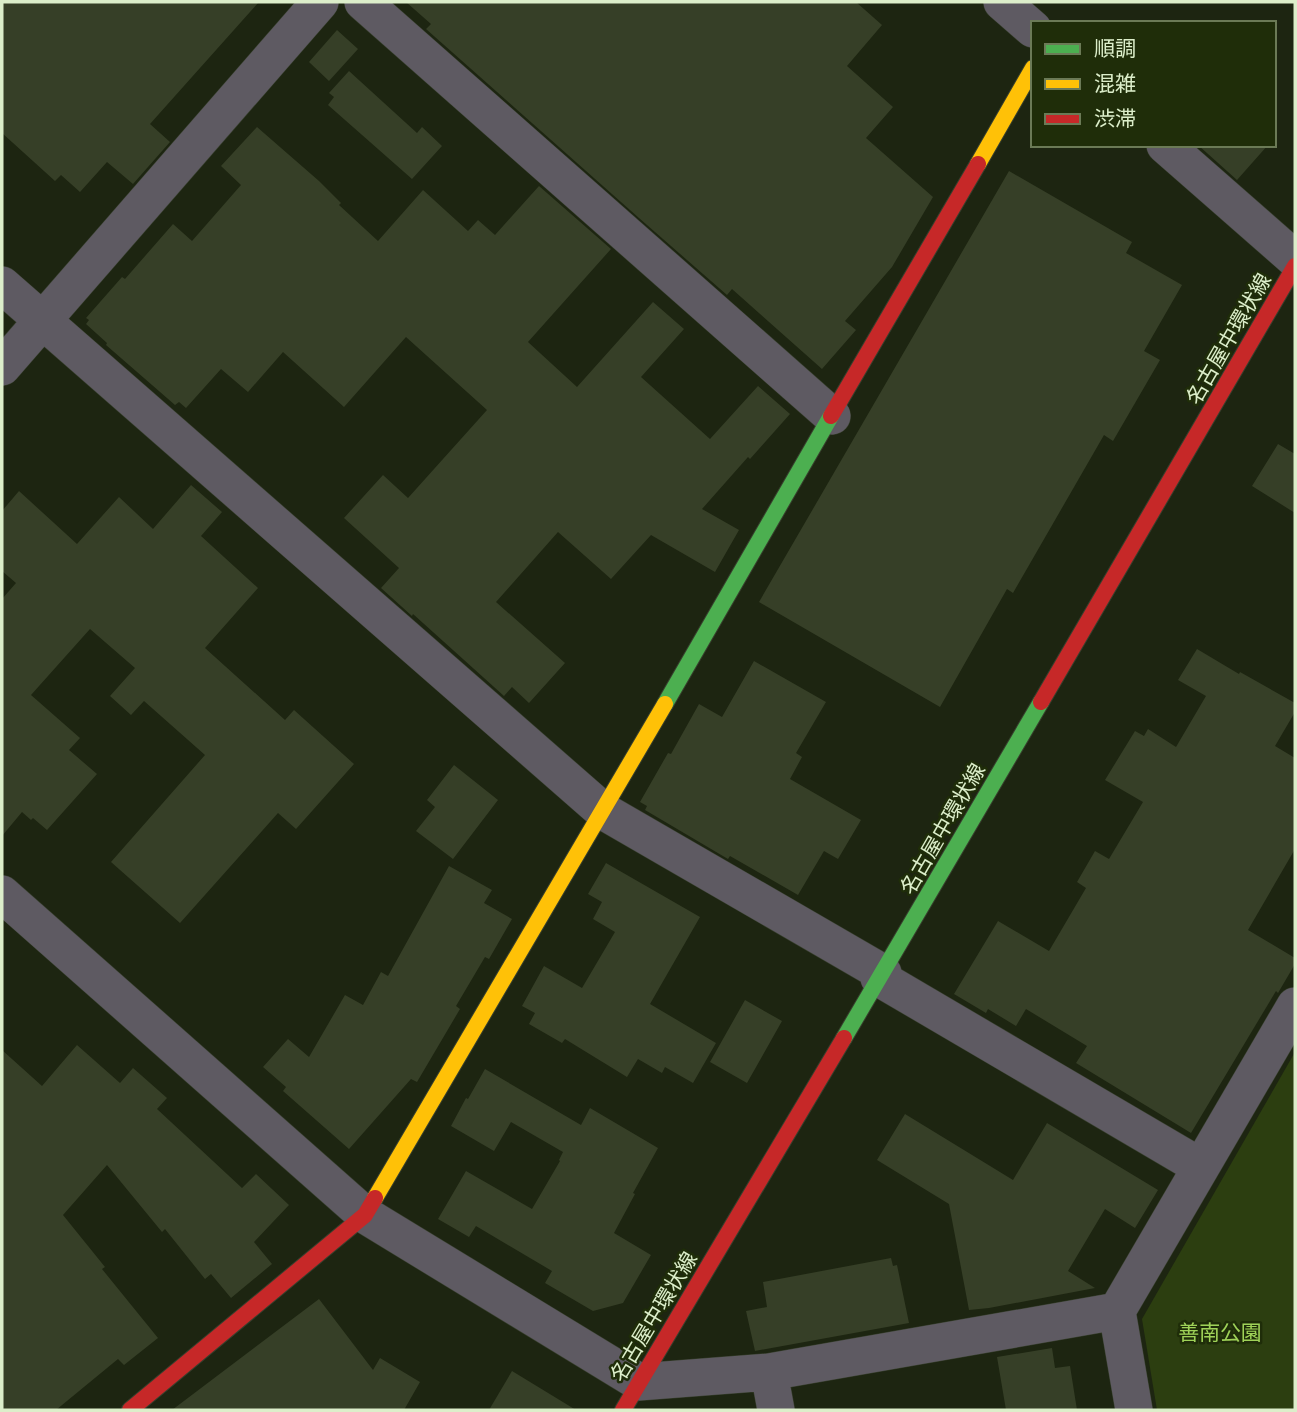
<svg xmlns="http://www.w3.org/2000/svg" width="1297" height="1412" font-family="'PT Sans','Noto Sans JP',sans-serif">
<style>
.green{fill:#2c3e10}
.building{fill:#363f27}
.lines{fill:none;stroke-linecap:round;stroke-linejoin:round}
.street-casing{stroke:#373f2d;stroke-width:38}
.fast-casing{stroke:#373f2d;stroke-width:18}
.slow-casing{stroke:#373f2d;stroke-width:18}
.jam-casing{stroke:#373f2d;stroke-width:18}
.street{stroke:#5e5a62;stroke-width:37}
.fast{stroke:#4caf50;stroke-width:16}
.slow{stroke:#ffc107;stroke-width:16}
.jam{stroke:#c62828;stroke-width:16}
.labels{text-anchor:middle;stroke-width:5;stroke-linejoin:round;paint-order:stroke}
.street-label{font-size:21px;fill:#dceeca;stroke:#1f2d09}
.park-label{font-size:21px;fill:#9fd258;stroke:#1f2d09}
</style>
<rect width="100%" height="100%" fill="#1d2511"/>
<!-- green -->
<path class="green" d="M1295,1052v358h-138l-15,-91z"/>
<!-- building -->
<path class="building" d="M2,2h257l-109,122 20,18 -37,42 -26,-22 -27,30 -19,-17 -6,6 -53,-48z
M406,2h450l26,23 -35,41 46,41 -27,31 67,59 -41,70 -47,54 11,9 -34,39 -90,-80 -5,6 -88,-77 -213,-189 5,-5z
M337,30l21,19 -29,32 -20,-19z
M349,71l68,62 5,-6 20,19 -30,33 -84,-74 6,-8 -5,-4z
M257,127l62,54 22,22 -2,2 39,36 45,-51 45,41 10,-11 17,15 44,-49 72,63 -83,93 49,45 76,-85 31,27 -43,48 69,62 48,-53 32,28 -40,45 -2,-2 -46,52 37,21 -24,42 -64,-37 -40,44 -53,-47 -62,70 69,61 -36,40 -17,-16 -8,9 -91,-82 -1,2 -31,-28 18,-20 -55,-50 39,-43 25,23 79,-88 -81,-73 -62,70 -61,-55 -35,40 -27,-23 -35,39 -7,-6 -4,3 -69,-60 1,-2 -21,-19 3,-4 -3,-2 36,-41 3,2 48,-55 19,17 49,-56 -20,-19z
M1198,145h70l-31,35z
M1009,171l123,71 -6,11 56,32 -38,66 16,9 -47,81 -9,-6 -91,158 -6,-4 -67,118 -181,-105z
M1278,444l17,10v59l-43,-27z
M191,485l31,27 -21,24 57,52 -53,60 80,72 9,-10 60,54 -58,65 -18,-16 -98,110 -69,-61 94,-107 -61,-54 -13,14 -21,-19 25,-28 -45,-39 -59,66 49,43 -11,12 28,24 -50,56 -14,-12 -2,2 -9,-8 -20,24v-237l14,-16 -14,-12v-60l17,-20 58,53 42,-47 34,32z
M1197,649l42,25 1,-2 55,31v9l-20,34 20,12v91l-47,81 47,28v6l-17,29 -2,-2 -85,142 -115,-70 11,-17 -61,-37 -10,17 -28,-17 -2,4 -32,-19 44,-73 51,30 37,-63 -9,-6 18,-31 14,8 34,-57 -38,-22 30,-49 9,5 4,-7 28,18 30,-51 -28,-16z
M754,661l72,41 -30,51 6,4 -12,22 71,41 -23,39 -14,-8 -26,44 -68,-39 -2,3 -83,-49 2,-4 -7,-4 28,-49 3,1 28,-50 23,13z
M454,765l44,35 -45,59 -37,-28 19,-24 -8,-7z
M606,863l94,54 -50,87 66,39 -23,40 -28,-16 -3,6 -24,-14 -11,18 -62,-38 -3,4 -33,-19 6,-11 -13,-7 22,-40 38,22 33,-56 -22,-13 9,-17 -14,-8z
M449,866l43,24 -8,13 28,16 -23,40 -4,-2 -29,49 4,3 -43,73 -6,-3 -62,70 -66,-58 3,-4 -23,-20 25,-28 21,18 36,-62 18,10 18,-33 7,4z
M745,1000l37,21 -35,62 -37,-21z
M77,1045l43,38 13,-15 34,30 -10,11 85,79 14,-14 33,31 -35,37 18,22 -41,34 -20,-24 -6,5 -40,-50 -3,3 -55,-67 -44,50 42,52 -3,2 56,69 -34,27 -6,-6 -62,51h-54v-360l40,36z
M485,1069l96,56 9,-17 68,40 -25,45 2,1 -21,39 37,22 -28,48 -30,8 -48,-28 7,-12 -76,-45 -7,11 -31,-18 28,-48 66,38 28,-48 -1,-1 4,-8 -52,-30 -17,29 -43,-25 15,-28 2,1z
M905,1114l108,66 34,-57 111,67 -23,38 -30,-19 -37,62 27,17 -106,20 -20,2 -20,-106 -72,-44z
M891,1258l2,8 4,-1 12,58 -154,28 -9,-40 21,-4 -4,-25z
M319,1299l54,71 7,-12 40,24 -16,28h-232z
M1052,1348l3,20 15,-2 7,44h-71l-9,-53z
M512,1371l64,39h-87z"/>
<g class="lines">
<!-- street casing -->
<g class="street-casing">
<path id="street" d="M363,2l469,414
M1002,2l31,27
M1165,145l130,114
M2,285l601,526 280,162
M2,367l318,-365
M2,894l363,321 274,167 130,-10 348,-61
M879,978l322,189
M769,1372l7,38
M1134,1410l-17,-99 178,-305"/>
</g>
<!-- fast casing -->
<g class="fast-casing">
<path id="fast" d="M665,704l166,-288
M844,1038l197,-336"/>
</g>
<!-- slow casing -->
<g class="slow-casing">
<path id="slow" d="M978,164l55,-96
M375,1198l290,-494"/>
</g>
<!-- jam casing -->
<g class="jam-casing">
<path id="jam" d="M831,416l147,-252
M1041,702l254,-436
M130,1410l235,-195 10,-17
M623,1410l221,-372"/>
</g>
<!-- street -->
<use href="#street" class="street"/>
<!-- fast -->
<use href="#fast" class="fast"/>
<!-- slow -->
<use href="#slow" class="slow"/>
<!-- jam -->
<use href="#jam" class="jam"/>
</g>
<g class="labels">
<!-- street labels -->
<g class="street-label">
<text transform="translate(1229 339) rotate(-60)" y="7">名古屋中環状線</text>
<text transform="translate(943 829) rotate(-60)" y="7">名古屋中環状線</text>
<text transform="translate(654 1317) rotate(-59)" y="7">名古屋中環状線</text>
</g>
<!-- park labels -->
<g class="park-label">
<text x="1220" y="1340">善南公園</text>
</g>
</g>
<!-- border -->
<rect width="1297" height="1412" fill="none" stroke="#dceeca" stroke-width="7"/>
<!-- legend -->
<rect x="1031" y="21" width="245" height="126" fill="#1f2d09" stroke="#6b7a56" stroke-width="2"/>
<rect x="1045" y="44" width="35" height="10" fill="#4caf50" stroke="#6b7a56" stroke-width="2"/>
<text x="1094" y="56" font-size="21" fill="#dceeca">順調</text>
<rect x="1045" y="79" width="35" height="10" fill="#ffc107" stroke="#6b7a56" stroke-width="2"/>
<text x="1094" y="91" font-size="21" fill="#dceeca">混雑</text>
<rect x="1045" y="114" width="35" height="10" fill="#c62828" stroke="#6b7a56" stroke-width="2"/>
<text x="1094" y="126" font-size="21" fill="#dceeca">渋滞</text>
</svg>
